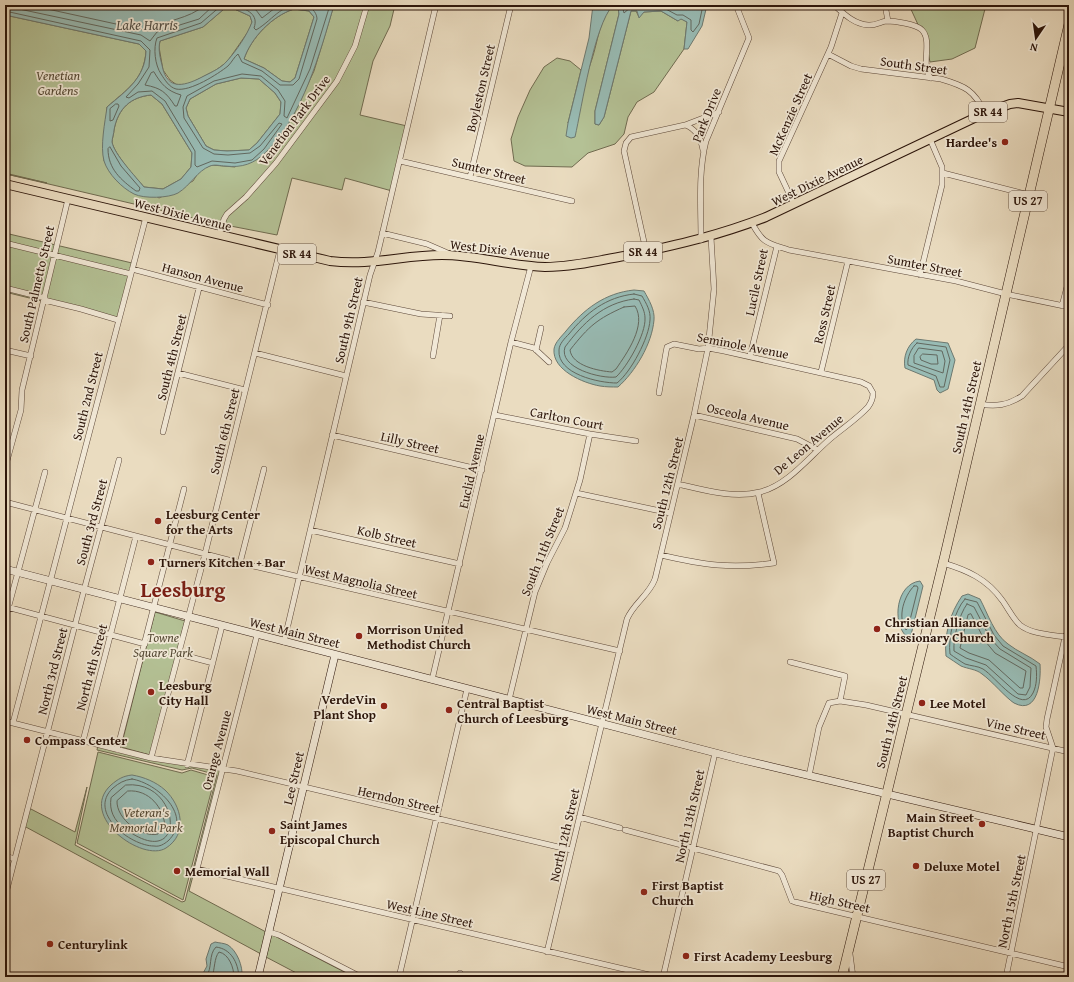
<svg xmlns="http://www.w3.org/2000/svg" width="1074" height="982" font-family="'Gentium Book Plus',serif">
<style>
.green{fill:#b4c195;stroke:#706b50}
.water{fill:#98bbb4;stroke:#6d7970;fill-rule:evenodd}
.lines{fill:none;stroke-linecap:round;stroke-linejoin:round}
.shore{stroke:#62685f;stroke-width:1}
.street-casing{stroke:#5c4738;stroke-width:6}
.secondary-casing{stroke:#2c150a;stroke-width:8}
.primary-casing{stroke:#2c150a;stroke-width:10}
.highway-casing{stroke:#2c150a;stroke-width:10}
.street{stroke:#f1e8d6;stroke-width:5}
.secondary{stroke:#f1e8d6;stroke-width:7}
.primary{stroke:#eadcc0;stroke-width:8}
.highway{stroke:#eadcc0;stroke-width:9}
.poi-dot{fill:#8f2418;stroke:#f1e8d6;stroke-width:1.5}
.labels{text-anchor:middle;stroke-width:3.5;stroke-linejoin:round;paint-order:stroke}
.shield{fill:#f1e8d6;stroke:#675447;stroke-width:1}
.shield-label{font-size:12px;font-weight:bold;fill:#2c150a}
.street-label{font-size:13px;fill:#2c150a;stroke:#f1e8d6}
.park-label{font-size:13px;font-style:italic;fill:#554934;stroke:#f1e8d6}
.poi-label{font-size:13px;font-weight:bold;fill:#2c150a;stroke:#f1e8d6;text-anchor:start}
.water-label{font-size:14px;font-style:italic;fill:#524f46;stroke:#f1e8d6}
.town-label{font-size:21px;font-weight:bold;fill:#7a1f14;stroke:#f1e8d6}
</style>
<rect width="100%" height="100%" fill="#eadcc0"/>
<filter id="stains"><feTurbulence type="fractalNoise" baseFrequency=".005" numOctaves="4"/><feColorMatrix values="0 0 0 0 .2 0 0 0 0 .09 0 0 0 0 .02 0 0 0 .5 -.17"/></filter>
<radialGradient id="worn" r=".72"><stop offset=".6" stop-color="#630" stop-opacity="0"/><stop offset="1" stop-color="#630" stop-opacity=".3"/></radialGradient>
<!-- green -->
<path class="green" d="M334,5h61l-5,21 -17,35 -13,54 47,11 -15,65 -47,-13 -3,12 -50,-12 -15,57 -62,-12 -209,-49 41,9 -42,-10v-158l134,29 7,7c-2,29 -19,38 -39,56l-3,54 55,37 34,-17 7,-11 12,-5 23,2 57,-49 22,-47z
M613,5l5,2 1,7 -24,97v13l4,1 5,-8 27,-106h5l3,6 5,-5 17,-1 17,10 2,-3 7,4 -3,27 -30,43 -17,10 -9,15 -4,17 -9,10 -27,9 -16,14 -47,-1 -11,-5 -3,-22 7,-22 12,-27 14,-23 13,-9 13,3 11,9 -13,53c8,-21 17,-42 24,-64 6,-18 7,-39 21,-54z
M909,5h77l-11,43 -23,11 -22,3 -4,-20z
M230,7l20,9 2,6 -2,7 -23,33 -11,8 -29,15h-10l-7,-5 -7,-10 -4,-23 1,-6 43,-14 21,-18z
M294,9l15,2 5,6 -19,61 -5,4 -8,-1 -18,-13 -20,-9c7,-21 28,-43 50,-50z
M241,78l18,1 16,14 6,9 -1,12 -23,29 -8,7 -22,1 -13,-1 -8,-4 -18,-30 -2,-8 4,-9 26,-15z
M151,95l11,9 30,49 -1,14 -10,12 -18,10 -19,-2c-8,-9 -30,-33 -32,-45 0,-3 2,-9 2,-12 4,-22 17,-33 37,-35z
M5,233l127,30 -13,57 -114,-28z
M155,612l30,9 -35,134 -29,-8z
M98,745l123,24 -32,122 77,41 -5,22 -237,-128 5,-18 46,24 12,-45 -12,58 107,57 3,-1 32,-126 -25,-7 -10,2 -85,-20z
M98,752l84,21 9,-3 24,7 -32,123 -106,-57z
M271,934l83,43h-50l-38,-20z"/>
<!-- water -->
<path class="water" d="M5,5h329c-14,48 -31,111 -68,147 -12,12 -24,16 -41,14 -4,0 -10,-2 -15,0 -13,5 -19,19 -32,27 -9,5 -34,6 -44,1 -12,-6 -26,-20 -30,-33 -4,-15 1,-39 3,-54 20,-17 38,-29 39,-56l-7,-7 -134,-29zM230,7l20,9 2,6c-5,13 -15,28 -25,39 -6,7 -15,11 -23,15 -17,9 -37,17 -42,-11 -2,-8 -4,-16 -2,-24l43,-14 21,-18zM294,9l15,2 5,6 -19,61 -5,4 -8,-1 -18,-13 -20,-9c7,-21 28,-43 50,-50zM241,78l18,1 16,14 6,9 -1,12 -23,29 -8,7 -22,1 -13,-1 -8,-4 -18,-30 -2,-8 4,-9 26,-15zM151,95l11,9 30,49 -1,14 -10,12 -18,10 -19,-2c-8,-10 -30,-33 -32,-45 0,-3 2,-9 2,-12 4,-22 17,-33 37,-35z
M593,5h20c-19,21 -31,101 -38,132l-4,1 -5,-2 2,-13 21,-85z
M614,5h93l-5,21 -14,23h-4l3,-27 -6,-3 -3,2 -17,-10 -17,1 -5,6 -2,-7h-6l-27,106 -5,8 -4,-1v-13l24,-97 -1,-7z
M634,290l10,1c5,9 11,19 10,29 -2,24 -19,52 -36,67 -6,0 -12,0 -18,-1 -17,-3 -48,-16 -46,-37 1,-7 8,-13 12,-18 18,-22 39,-38 68,-41z
M916,339l32,4 7,17 -7,29 -8,4 -3,-3 -3,-10 -29,-12c-2,-11 2,-22 11,-29z
M920,581l3,5 -12,49 -5,1c-14,-14 -10,-52 14,-55z
M968,594l12,5c8,15 14,35 28,45 10,8 22,12 32,20 1,14 -1,52 -26,39 -8,-5 -22,-22 -32,-29 -6,-5 -14,-5 -21,-8 -5,-3 -10,-7 -15,-10 -2,-21 4,-43 16,-60z
M132,775c12,2 24,7 33,15 17,16 23,44 1,58 -23,15 -89,-32 -55,-63 7,-6 12,-9 21,-10z
M215,942c4,1 9,1 13,3 9,6 15,21 14,32h-41l6,-11 -1,-7 5,-15z"/>
<g class="lines">
<!-- shore -->
<path class="shore" d="M29,5l119,26c18,-12 40,-11 57,-26
M222,5l-21,18 -44,15c-4,10 -2,27 4,36 4,6 8,13 15,15 14,3 42,-15 52,-23 4,-4 6,-9 10,-12l4,8 20,9 18,14h13l6,-6 18,-60c0,-5 -4,-11 -9,-12 -27,-6 -32,11 -52,23l-2,-2c5,-14 -7,-18 -18,-23
M248,5l8,5 6,8 17,-13
M622,5l2,8 7,-6 10,2 21,-2 15,8h6l8,5v10l2,2 6,-8 4,-19
M5,6l136,29 9,6 7,-9 42,-13 15,-14
M5,11l136,30 9,9 -1,17 -11,17 -12,13 3,1 9,-6 14,-1 13,10 30,50v14l2,2 15,-6 23,2 17,-3 12,-11 18,-25 -3,-1 -19,23 -10,7 -22,2 -14,-1 -11,-6 -19,-30 -1,-11 4,-11 27,-15 28,-7 19,2 17,14 7,11 -1,15 3,2 23,-49 20,-64
M154,72c7,12 13,19 27,23l-4,11h-2c-9,-14 -14,-18 -30,-21l6,-12z
M116,104h2l1,2 -6,14 -3,1v-12z
M110,147l11,19 19,22 -1,3h-3c-15,-11 -28,-22 -28,-42z
M634,294l8,2c4,7 9,15 8,24 -1,18 -19,52 -33,63 -18,0 -60,-9 -58,-33 0,-6 6,-12 10,-16 17,-21 37,-37 65,-40z
M634,299l5,1c3,6 6,12 6,18 1,16 -18,49 -29,59 -15,2 -58,-9 -51,-30 18,-24 38,-44 69,-48z
M624,307l11,-1c12,19 -8,47 -19,63l-4,3c-13,-1 -40,-6 -42,-22 19,-24 27,-31 54,-43z
M917,343l29,4 4,13 -6,27h-4l-4,-11 -28,-11c-1,-7 3,-17 9,-22z
M919,348l23,3 3,10 -2,12 -29,-10v-7z
M923,354l14,1 1,9h-7l-10,-4 -1,-3z
M914,586h3l1,2 -10,40 -2,2c-9,-13 -2,-34 8,-44z
M965,599l12,3 17,33 9,11 33,20c1,9 1,19 -3,27 -11,22 -37,-16 -50,-24 -5,-3 -12,-3 -18,-5 -5,-3 -11,-7 -15,-10 -2,-16 4,-43 15,-55z
M967,604l7,3 16,31 10,11 31,19 -1,19 -4,8 -8,-1 -32,-29 -20,-7 -12,-7c-1,-13 5,-36 13,-47z
M971,614l14,27 10,12 31,18 -3,17h-3l-31,-28 -20,-7 -9,-5 8,-33z
M132,779c25,4 62,37 36,62 -4,3 -8,6 -14,5 -24,0 -67,-34 -41,-58 6,-5 11,-8 19,-9z
M126,785c57,-6 62,91 -2,43 -10,-8 -15,-17 -13,-30z
M128,791c21,-2 36,17 37,36l-7,7c-16,4 -42,-15 -41,-33z
M206,977c7,-9 2,-22 10,-30 15,2 22,15 23,30
M212,977c3,-8 2,-19 7,-25 10,2 15,16 15,25"/>
<!-- street casing -->
<g class="street-casing">
<path id="street" d="M834,5c10,9 20,19 34,20 7,1 12,-3 18,-4 9,0 30,3 36,9 11,11 -2,36 9,48
M885,5l3,16
M828,54l23,12 10,3 80,10c24,7 33,11 44,34
M685,125l34,-13
M400,161l172,40
M943,173l86,22
M470,177l41,-172
M794,204l-15,-32v-11l52,-114 11,-34
M752,223c11,21 16,20 37,27l167,31 50,13 63,13
M382,233l45,11 23,10
M219,235l5,-16 3,-5 19,-17 30,-34 61,-82 18,-35 12,-41
M701,240c0,-33 -3,-67 5,-99l43,-103 -13,-33
M5,243l126,31
M646,251l-22,-100 2,-8 5,-6 54,-12c12,4 16,14 18,25
M132,269l136,36
M920,275l22,-90v-18l-12,-28
M5,288l40,10
M44,300l37,9 37,11
M363,302l58,12 29,2
M1062,306l7,-27
M511,342l23,6 15,14
M5,350l26,6
M536,350l5,-22
M255,353l91,23
M433,356l7,-41
M750,356l27,-110
M821,372l27,-111
M178,373l67,17
M659,393l7,-41 1,-5 7,-3 25,5 9,-1 16,3 137,31 8,4 4,7c0,6 -2,10 -5,14 -11,12 -25,21 -38,32 -21,18 -42,46 -70,53 -26,7 -56,-2 -82,-8
M980,404c16,3 28,1 42,-8l47,-51
M495,415l95,19 46,7
M694,415l103,24 21,11
M163,432l36,-144
M332,435l150,35
M5,468l16,-58 1,-20 46,-191
M576,493l94,20
M5,502l235,61 380,88
M310,530l150,34
M661,555c43,10 69,14 113,8l-16,-70
M240,563l24,-94
M943,563c24,7 44,16 59,37 6,8 11,19 18,25 11,9 32,10 45,12
M7,607l138,37
M5,620l40,-148
M257,635l-60,234 461,108
M284,642l86,-367 8,-23 58,-247
M179,654l34,9
M790,662l55,14 -5,25
M432,680l79,-338 20,-76
M509,700l26,-108 12,-29 18,-35 15,-48 10,-46
M5,721l146,37 86,13 334,79
M13,723l133,-506
M83,741l53,-205
M117,750l67,-261
M151,758l54,-204 75,-304
M187,765l35,-139
M809,776l10,-49 10,-24 11,-2 26,4 203,47
M579,817l41,11
M625,830l154,41 3,4 10,26 3,1 274,65
M5,856l10,3
M5,897l79,-307 35,-130
M269,932l10,3 82,42
M547,952l80,-333c7,-16 22,-24 28,-40l39,-164 14,-67 6,-59 -3,-52
M850,954l3,23
M399,977l68,-288
M459,977l1,-4
M663,977l52,-224
M1006,977l47,-229 -7,-21 1,-8 18,-82 4,-7"/>
</g>
<!-- secondary casing -->
<g class="secondary-casing">
<path id="secondary" d="M5,569l734,190 330,78
M258,977l77,-322"/>
</g>
<!-- primary casing -->
<g class="primary-casing">
<path id="primary" d="M5,184l325,77c41,5 73,-6 112,-6 35,0 68,11 103,12 28,0 56,-7 84,-12 48,-10 91,-20 137,-38l219,-104 25,-9 8,-1 51,9"/>
</g>
<!-- highway casing -->
<g class="highway-casing">
<path id="highway" d="M842,977l103,-422 124,-531"/>
</g>
<!-- street -->
<use href="#street" class="street"/>
<!-- secondary -->
<use href="#secondary" class="secondary"/>
<!-- primary -->
<use href="#primary" class="primary"/>
<!-- highway -->
<use href="#highway" class="highway"/>
</g>
<!-- markers -->
<g class="poi-dot">
<circle cx="1005" cy="142" r="4"/>
<circle cx="158" cy="521" r="4"/>
<circle cx="151" cy="562" r="4"/>
<circle cx="877" cy="629" r="4"/>
<circle cx="359" cy="636" r="4"/>
<circle cx="151" cy="692" r="4"/>
<circle cx="922" cy="703" r="4"/>
<circle cx="384" cy="706" r="4"/>
<circle cx="449" cy="710" r="4"/>
<circle cx="27" cy="740" r="4"/>
<circle cx="982" cy="824" r="4"/>
<circle cx="272" cy="831" r="4"/>
<circle cx="916" cy="866" r="4"/>
<circle cx="177" cy="871" r="4"/>
<circle cx="644" cy="892" r="4"/>
<circle cx="50" cy="944" r="4"/>
<circle cx="686" cy="956" r="4"/>
</g>
<g class="labels">
<!-- shield labels -->
<g class="shield">
<rect x="969" y="102" width="38" height="20" rx="3"/>
<rect x="1009" y="191" width="38" height="20" rx="3"/>
<rect x="624" y="242" width="38" height="20" rx="3"/>
<rect x="278" y="244" width="38" height="20" rx="3"/>
<rect x="847" y="870" width="38" height="20" rx="3"/>
</g>
<g class="shield-label">
<text x="988" y="116">SR 44</text>
<text x="1028" y="205">US 27</text>
<text x="643" y="256">SR 44</text>
<text x="297" y="258">SR 44</text>
<text x="866" y="884">US 27</text>
</g>
<!-- street labels -->
<g class="street-label">
<text transform="translate(914 65) rotate(8)" y="5">South Street</text>
<text transform="translate(480 88) rotate(-77)" y="5">Boyleston Street</text>
<text transform="translate(790 114) rotate(-66)" y="5">McKenzie Street</text>
<text transform="translate(706 115) rotate(-68)" y="5">Park Drive</text>
<text transform="translate(294 120) rotate(-53)" y="5">Venetion Park Drive</text>
<text transform="translate(489 170) rotate(14)" y="5">Sumter Street</text>
<text transform="translate(817 180) rotate(-26)" y="5">West Dixie Avenue</text>
<text transform="translate(183 214) rotate(14)" y="5">West Dixie Avenue</text>
<text transform="translate(500 249) rotate(6)" y="5">West Dixie Avenue</text>
<text transform="translate(925 265) rotate(11)" y="5">Sumter Street</text>
<text transform="translate(203 277) rotate(15)" y="5">Hanson Avenue</text>
<text transform="translate(756 282) rotate(-78)" y="5">Lucile Street</text>
<text transform="translate(36 284) rotate(-77)" y="5">South Palmetto Street</text>
<text transform="translate(824 314) rotate(-77)" y="5">Ross Street</text>
<text transform="translate(348 320) rotate(-77)" y="5">South 9th Street</text>
<text transform="translate(743 345) rotate(11)" y="5">Seminole Avenue</text>
<text transform="translate(171 357) rotate(-76)" y="5">South 4th Street</text>
<text transform="translate(87 396) rotate(-76)" y="5">South 2nd Street</text>
<text transform="translate(966 407) rotate(-77)" y="5">South 14th Street</text>
<text transform="translate(748 416) rotate(13)" y="5">Osceola Avenue</text>
<text transform="translate(567 418) rotate(11)" y="5">Carlton Court</text>
<text transform="translate(224 431) rotate(-76)" y="5">South 6th Street</text>
<text transform="translate(410 442) rotate(13)" y="5">Lilly Street</text>
<text transform="translate(808 444) rotate(-40)" y="5">De Leon Avenue</text>
<text transform="translate(471 471) rotate(-77)" y="5">Euclid Avenue</text>
<text transform="translate(667 483) rotate(-76)" y="5">South 12th Street</text>
<text transform="translate(91 522) rotate(-75)" y="5">South 3rd Street</text>
<text transform="translate(387 536) rotate(13)" y="5">Kolb Street</text>
<text transform="translate(542 551) rotate(-68)" y="5">South 11th Street</text>
<text transform="translate(361 581) rotate(13)" y="5">West Magnolia Street</text>
<text transform="translate(295 632) rotate(14)" y="5">West Main Street</text>
<text transform="translate(91 667) rotate(-75)" y="5">North 4th Street</text>
<text transform="translate(52 671) rotate(-76)" y="5">North 3rd Street</text>
<text transform="translate(632 719) rotate(14)" y="5">West Main Street</text>
<text transform="translate(891 722) rotate(-76)" y="5">South 14th Street</text>
<text transform="translate(1016 728) rotate(13)" y="5">Vine Street</text>
<text transform="translate(216 750) rotate(-75)" y="5">Orange Avenue</text>
<text transform="translate(293 778) rotate(-77)" y="5">Lee Street</text>
<text transform="translate(399 799) rotate(13)" y="5">Herndon Street</text>
<text transform="translate(689 816) rotate(-77)" y="5">North 13th Street</text>
<text transform="translate(564 835) rotate(-77)" y="5">North 12th Street</text>
<text transform="translate(840 901) rotate(13)" y="5">High Street</text>
<text transform="translate(1011 901) rotate(-78)" y="5">North 15th Street</text>
<text transform="translate(430 913) rotate(13)" y="5">West Line Street</text>
</g>
<!-- park labels -->
<g class="park-label">
<text x="58" y="80">Venetian<tspan x="58" dy="15">Gardens</tspan></text>
<text x="163" y="642">Towne<tspan x="163" dy="15">Square Park</tspan></text>
<text x="146" y="817">Veteran's<tspan x="146" dy="15">Memorial Park</tspan></text>
</g>
<!-- poi labels -->
<g class="poi-label">
<text x="997" y="147" text-anchor="end">Hardee's</text>
<text x="166" y="519">Leesburg Center<tspan x="166" dy="15">for the Arts</tspan></text>
<text x="159" y="567">Turners Kitchen + Bar</text>
<text x="885" y="627">Christian Alliance<tspan x="885" dy="15">Missionary Church</tspan></text>
<text x="367" y="634">Morrison United<tspan x="367" dy="15">Methodist Church</tspan></text>
<text x="159" y="690">Leesburg<tspan x="159" dy="15">City Hall</tspan></text>
<text x="376" y="704" text-anchor="end">VerdeVin<tspan x="376" dy="15">Plant Shop</tspan></text>
<text x="457" y="708">Central Baptist<tspan x="457" dy="15">Church of Leesburg</tspan></text>
<text x="930" y="708">Lee Motel</text>
<text x="35" y="745">Compass Center</text>
<text x="974" y="822" text-anchor="end">Main Street<tspan x="974" dy="15">Baptist Church</tspan></text>
<text x="280" y="829">Saint James<tspan x="280" dy="15">Episcopal Church</tspan></text>
<text x="924" y="871">Deluxe Motel</text>
<text x="185" y="876">Memorial Wall</text>
<text x="652" y="890">First Baptist<tspan x="652" dy="15">Church</tspan></text>
<text x="58" y="949">Centurylink</text>
<text x="694" y="961">First Academy Leesburg</text>
</g>
<!-- water labels -->
<g class="water-label">
<text x="147" y="30">Lake Harris</text>
</g>
<!-- town labels -->
<g class="town-label">
<text x="183" y="597">Leesburg</text>
</g>
</g>
<!-- margin -->
<rect width="1074" height="982" fill="none" stroke="#eadcc0" stroke-width="20"/>
<rect x="6" y="6" width="1062" height="970" fill="none" stroke="#2c150a" stroke-width="2"/>
<rect x="10" y="10" width="1054" height="962" fill="none" stroke="#2c150a"/>
<!-- north arrow -->
<g transform="translate(1036 38) rotate(193)" stroke="#f1e8d6" stroke-width="3" paint-order="stroke">
<path d="M0-3L7 15L0 10L-7 15Z" fill="#2c150a"/>
<text y="-6" font-size="11" font-weight="bold" text-anchor="middle" fill="#2c150a">N</text>
</g>
<rect width="100%" height="100%" filter="url(#stains)"/>
<rect width="100%" height="100%" fill="url(#worn)"/>
</svg>
